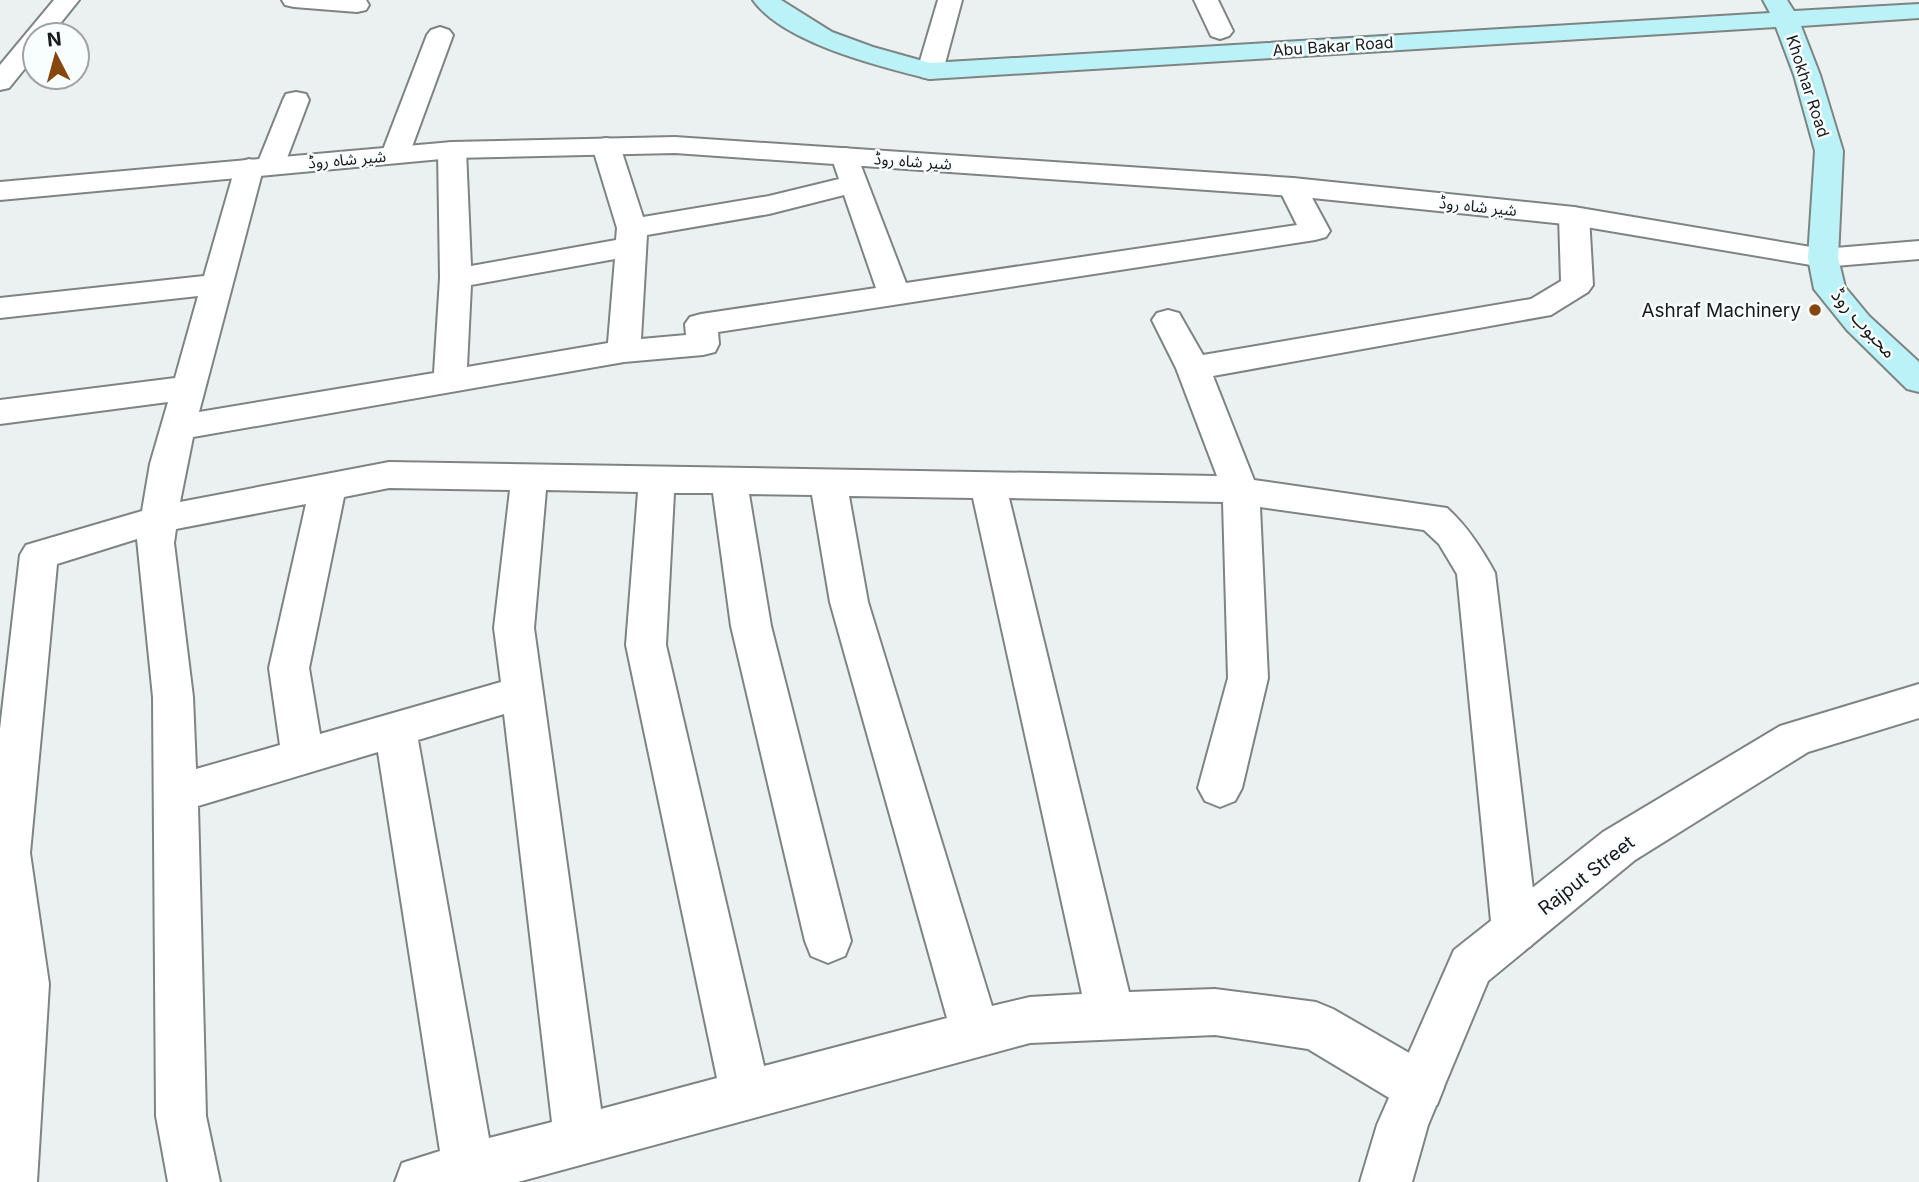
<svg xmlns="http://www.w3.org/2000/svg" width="1919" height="1182" font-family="Inter,'Noto Sans Arabic',sans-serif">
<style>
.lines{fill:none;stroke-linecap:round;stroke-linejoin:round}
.minor-casing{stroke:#7e8482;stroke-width:4}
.tertiary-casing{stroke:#7e8482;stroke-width:4}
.secondary-casing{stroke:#7e8482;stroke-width:4}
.minor{fill:#fff;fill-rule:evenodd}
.tertiary{fill:#fff;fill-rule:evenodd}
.secondary{fill:#baf2f8;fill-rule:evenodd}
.poi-dot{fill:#86460e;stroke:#f8fefd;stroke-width:2.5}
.labels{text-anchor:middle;stroke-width:5;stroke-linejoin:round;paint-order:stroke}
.far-street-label{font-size:16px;fill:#191b1b;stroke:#f8fefd}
.poi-label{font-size:19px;fill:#191b1b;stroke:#f8fefd;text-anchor:end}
.street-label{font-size:19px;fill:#191b1b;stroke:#f8fefd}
</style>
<rect width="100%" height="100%" fill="#ebf1f0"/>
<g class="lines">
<!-- minor casing -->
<g class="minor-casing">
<path id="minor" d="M54,0h25l-28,35h-16v21l-26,32 -9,2v-25z
M282,0h84l3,5 -3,5 -9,2 -63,-5 -9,-2z
M938,0h24l-19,71 -4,6 -9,2 -9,-2 -4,-6z
M1194,0h24l15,31 -4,5 -9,3 -9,-3z
M440,27l9,3 4,5 -44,120 -4,6 -10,2 -10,-2 -4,-6 46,-120 4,-5z
M296,92l10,2 3,6 -25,66 -4,6 -10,3 -8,-2 -63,239 235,-39 6,-95 -2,-128 4,-6 10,-2 10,2 4,6 5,116 145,-26 1,-12 -25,-82 4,-6 10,-2 10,2 4,6 23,71 126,-21 70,-17 -8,-23 4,-6 10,-2 10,2 51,133 391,-58 -19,-38 5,-6 10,-3 10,3 27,50 -4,6 -11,3 -597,92 1,12 -4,8 -12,3 -79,7 -431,75 -13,65 209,-40 828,14 -41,-108 -24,-48 5,-7 11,-3 11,3 24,42 328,-56 30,-18 -2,-65 5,-6 10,-3 10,3 5,6 4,69 -5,7 -37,23 -338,61 41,104 193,28c21,19 35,41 48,65l43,358 -7,15 -16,7 -16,-7 -7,-15 -35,-357 -18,-30 -15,-14 -164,-23 8,171 -26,110 -7,13 -15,6 -15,-6 -7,-13 30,-110 -5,-176 -214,-4 120,494 86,-3 101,13 17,7 104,60 7,18 -7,18 -18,7 -18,-7 -93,-56 -93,-14 -185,8 -512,139h-123l7,-19 38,-12 -62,-399 -180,54 8,310 14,66h-52l-12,-66 -3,-419 -16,-158 -80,25 -27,289 19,131 -12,198h-37v-453l20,-174 6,-10 116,-34 8,-47 18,-62 -168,22v-24l175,-22 23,-82 -198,22v-20l204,-22 31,-108 4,-6 10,-3 9,3 25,-62 3,-6zM844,195l32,93 -175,26 -11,3 -5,7 1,11 -45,4 6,-104 122,-21zM615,259l-7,84 -141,24 4,-82zM389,488l121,2 -16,138 7,54 -181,52 -11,-66 35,-171zM546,490l92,2 -12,153 91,433 -116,31 -67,-481zM674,493h39l18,133 74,315 6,15 17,7 17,-7 6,-15 -80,-315 -22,-132 63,1 18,107 117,416 -183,48 -98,-421zM849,496l124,2 109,496 -52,3 -38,9 -124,-404zM306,504l-37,164 11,77 -84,24 -3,-72 -19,-154 2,-14zM504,714l48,408 -63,16 -71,-398z
M1919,241v18l-96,8 -11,-2 -4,-7 4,-7 11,-2z"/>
</g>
<!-- tertiary casing -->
<g class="tertiary-casing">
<path id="tertiary" d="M675,137l618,41 281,29 249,42 11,2 4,7 -4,7 -11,2 -249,-42 -281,-29 -618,-43 -223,5 -452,42v-18l452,-40z
M1919,684v34l-111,34 -173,108 -147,121 -60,144 -16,57h-52l17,-57 77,-175 149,-118 177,-106z"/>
</g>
<!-- secondary casing -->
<g class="secondary-casing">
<path id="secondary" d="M753,0h28l51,32 41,15 57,16 840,-50 -7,-13h24l7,11 125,-7v14l-118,8 19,49 23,76 -5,107 7,29 24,29 50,46v30l-12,-3 -60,-59 -33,-41 -6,-31 7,-107 -21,-76 -18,-48 -846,52c-49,-12 -147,-36 -177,-79z"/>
</g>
<!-- minor -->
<use href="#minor" class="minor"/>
<!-- tertiary -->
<use href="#tertiary" class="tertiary"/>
<!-- secondary -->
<use href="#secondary" class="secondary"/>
</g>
<!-- markers -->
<circle class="poi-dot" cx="1815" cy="310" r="7"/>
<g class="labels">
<!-- far-street labels -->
<g class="far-street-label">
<text transform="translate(1333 46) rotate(-4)" y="6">Abu Bakar Road</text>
<text transform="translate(1808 86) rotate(72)" y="6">Khokhar Road</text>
<text transform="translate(347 159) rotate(-5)" y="6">شیر شاہ روڈ</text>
<text transform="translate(913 161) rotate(4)" y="6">شیر شاہ روڈ</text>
<text transform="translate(1478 206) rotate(6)" y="6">شیر شاہ روڈ</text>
</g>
<!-- poi labels -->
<g class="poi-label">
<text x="1801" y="317">Ashraf Machinery</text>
</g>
<!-- street labels -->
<g class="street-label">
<text transform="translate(1864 323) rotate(48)" y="7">محبوب روڈ</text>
<text transform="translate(1586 875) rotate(-38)" y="7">Rajput Street</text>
</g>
</g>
<!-- north arrow -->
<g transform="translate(56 56) rotate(354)"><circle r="33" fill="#f8fefd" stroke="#9fa3a3" stroke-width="2"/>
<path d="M0-5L12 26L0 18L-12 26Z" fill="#86460e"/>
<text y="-10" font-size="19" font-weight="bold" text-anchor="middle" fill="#191b1b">N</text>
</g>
</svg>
